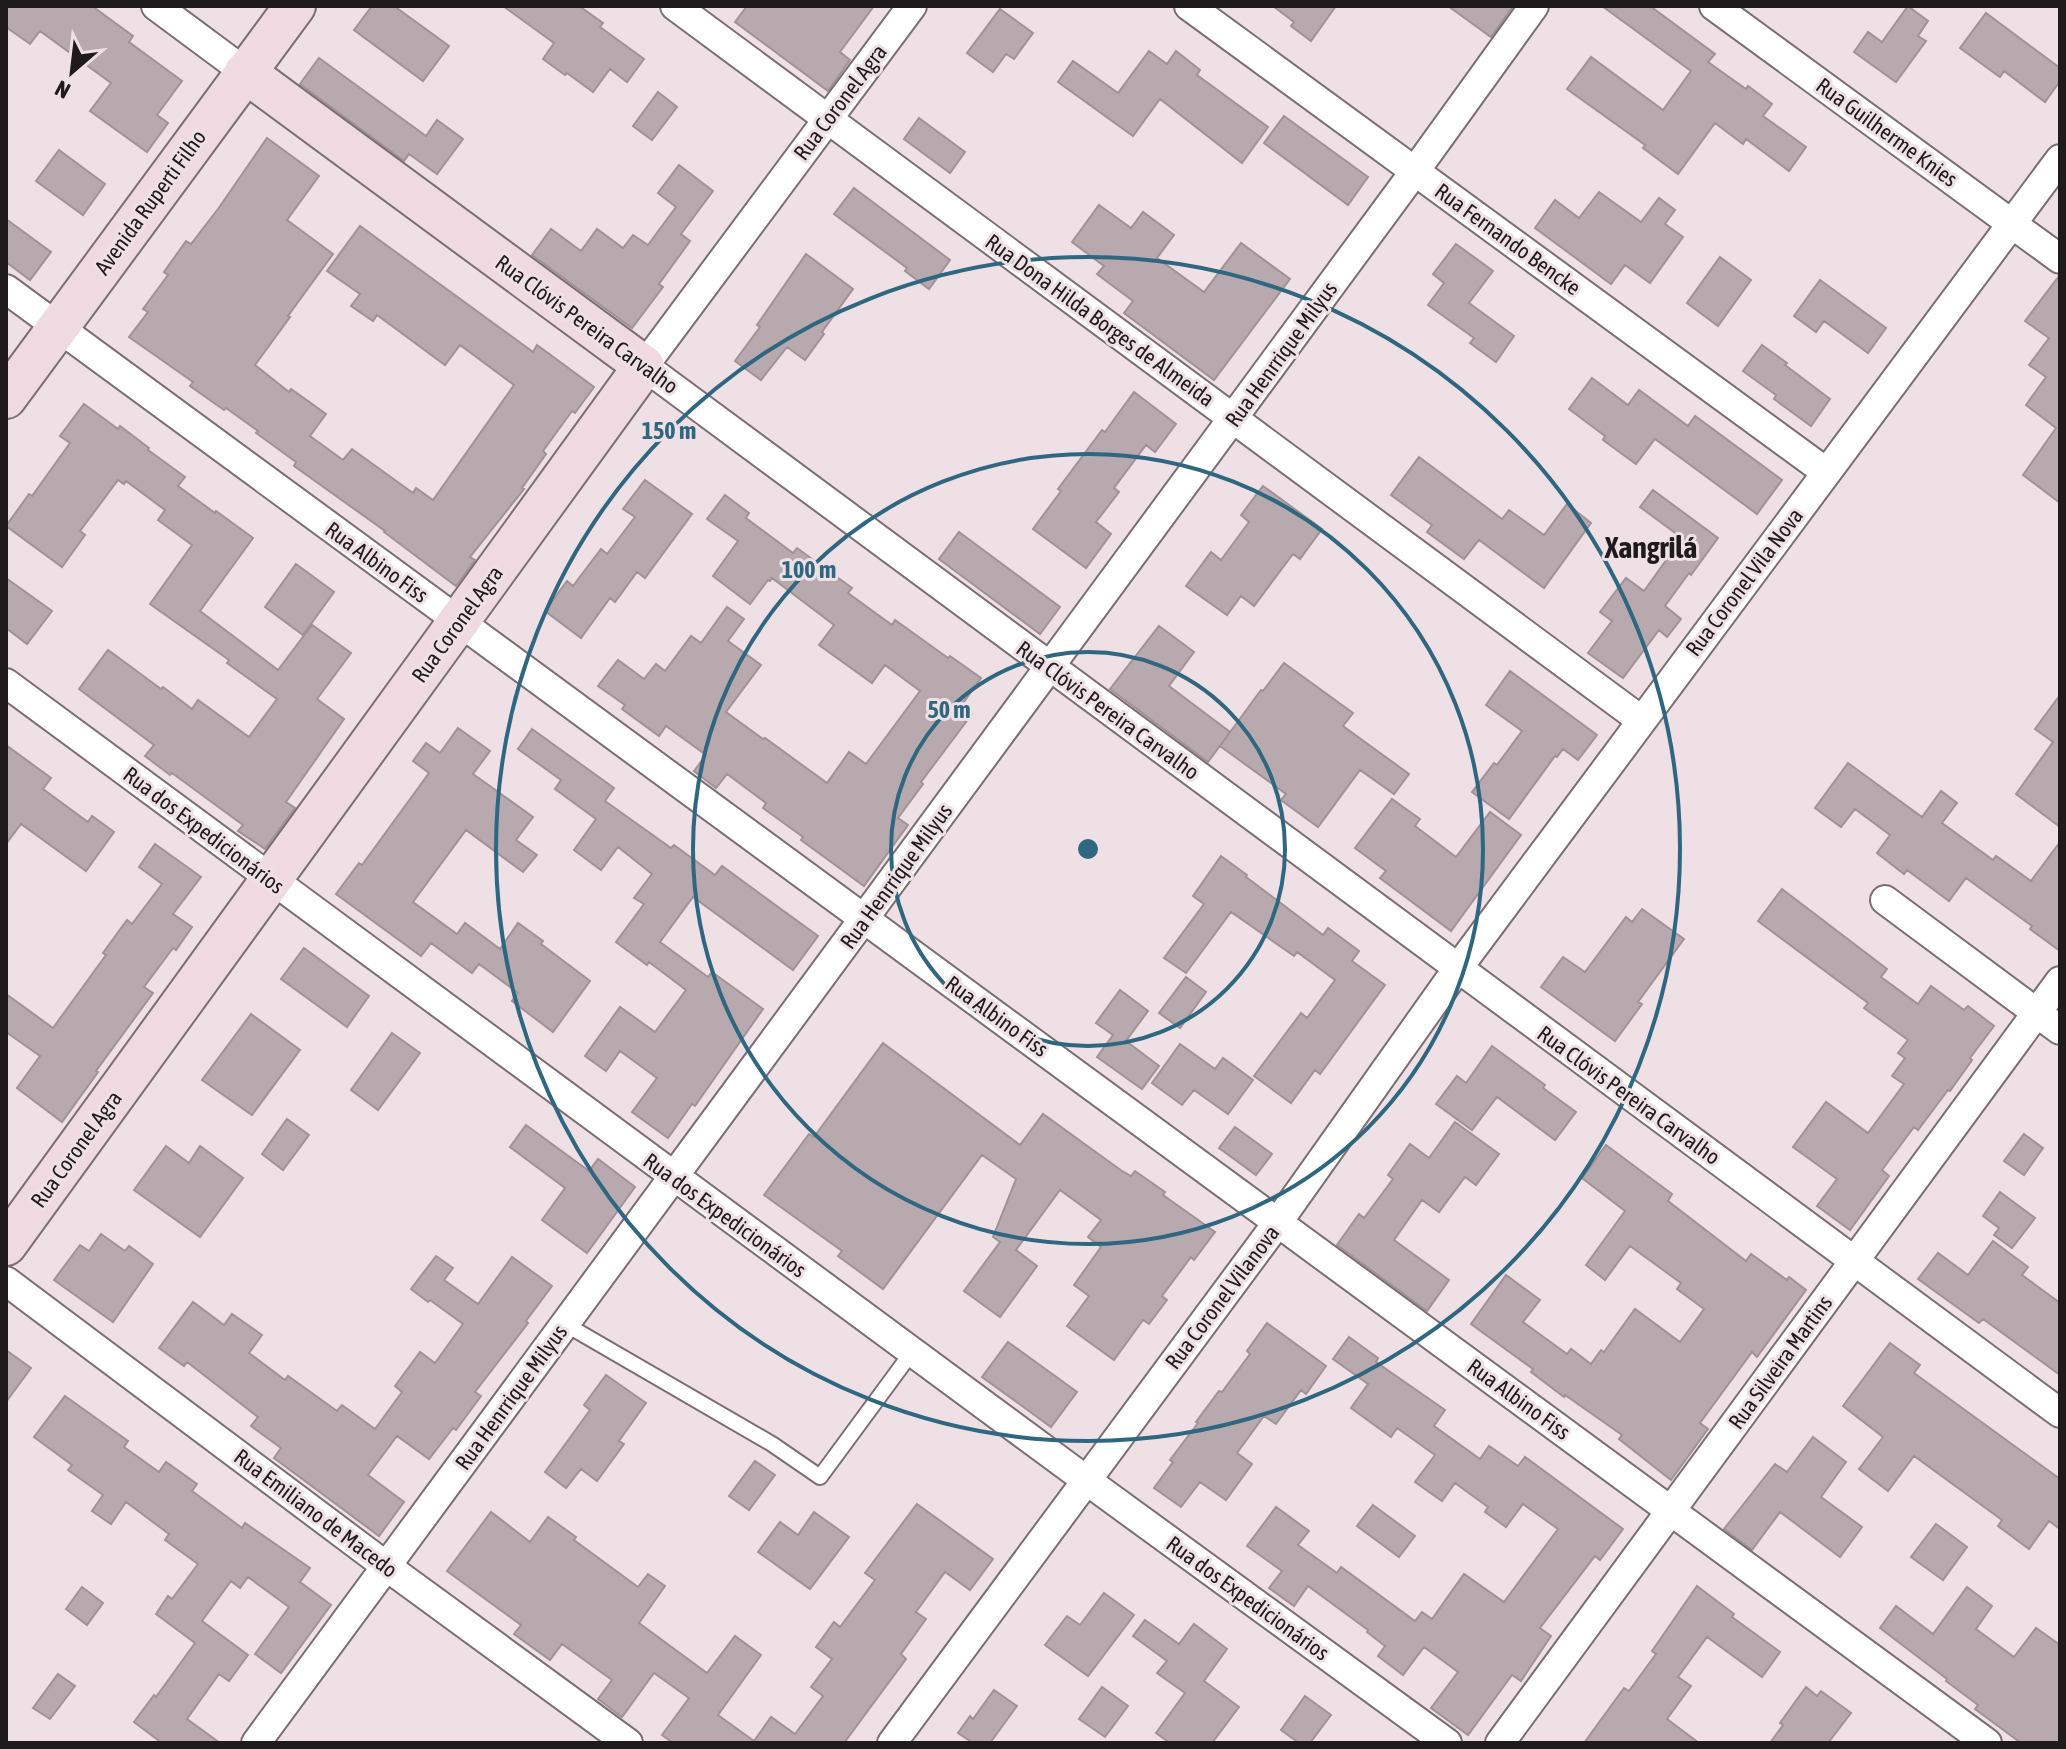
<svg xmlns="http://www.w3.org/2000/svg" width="2066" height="1749" font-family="'Asap Condensed',sans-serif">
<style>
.building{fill:#b7a9ad;stroke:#a09296;stroke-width:2}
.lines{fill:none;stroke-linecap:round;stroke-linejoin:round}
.lane-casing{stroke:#7b6e72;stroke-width:18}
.street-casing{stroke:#7b6e72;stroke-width:32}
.secondary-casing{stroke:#7b6e72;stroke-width:44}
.lane{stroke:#fff;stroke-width:14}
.street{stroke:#fff;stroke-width:28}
.secondary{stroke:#efdae2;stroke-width:40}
.ring{fill:none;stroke:#2f6781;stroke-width:4}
.labels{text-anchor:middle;stroke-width:6;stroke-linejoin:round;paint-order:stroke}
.street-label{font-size:22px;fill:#1f1a1c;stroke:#efe0e5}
.district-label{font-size:30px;font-weight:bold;fill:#1f1a1c;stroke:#efe0e5}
.centre{fill:#2f6781;stroke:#efe0e5;stroke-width:4}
.ring-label{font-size:24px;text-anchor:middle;font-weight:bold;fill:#2f6781;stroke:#efe0e5;stroke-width:6;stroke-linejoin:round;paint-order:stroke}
</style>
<rect width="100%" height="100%" fill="#efe0e5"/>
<!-- building -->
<path class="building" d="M6,6h86l41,30 -4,6 53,39 -25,34 11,8 -21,29 -57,-41 21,-28 -71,-52 -10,13 -24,-17z
M372,6h22l55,40 -26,35 -69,-51z
M503,6h76l24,17 -3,4 44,32 -17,23 -17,-13 -17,23 -26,-19 -2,2 -22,-16 11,-16z
M747,6h127l-34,46 10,8 -22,31 -93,-69z
M1273,6h63l-25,35 -20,-15 3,-4z
M1448,6h65l-22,31z
M1602,6h48l65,48 -7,8 38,27 2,-3 24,18 -9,12 43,31 -17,24 -43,-32 -3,5 -28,-21 -37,51 -35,-26 2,-3 -78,-56 24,-32 72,53 28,-39z
M1908,6l20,15 -10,15 8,5 -30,41 -42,-30 14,-20 14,10z
M1000,9l33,24 -19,26 -8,-5 -13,18 -26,-19z
M1986,13l74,55v13l-15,21 -41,-31 -4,6 -40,-29z
M1149,51l18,13 9,-13 24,19 -3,5 71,52 -26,36 -82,-64 -27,37 -75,-54 15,-21 45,32z
M319,58l107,78 11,-16 26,19 -26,35 -28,-20 -5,7 -104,-77z
M658,92l19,15 -25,33 -19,-14z
M1284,116l84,61 -20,28 -84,-62z
M919,118l46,34 -15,21 -46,-34z
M267,138l52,38 -32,44 46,34 -45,62 2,1 -35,48 34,27 2,-3 35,25 -16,22 33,24 9,-11 61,44 3,-5 17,12 81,-115 -54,-40 -15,20 -68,-50 -4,6 -22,-15 9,-12 -33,-23 33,-45 173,126 4,-7 57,42 -19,26 -3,-2 -29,40 3,3 -24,34 2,1 -54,68 5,3 -19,26 -72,-54 1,-1 -91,-65 2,-4 -40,-29 2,-2 -32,-23 -2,2 -34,-24 3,-4 -64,-45 19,-25 -5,-3 25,-34 -4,-3 22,-31 5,3 27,-35z
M59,150l46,34 -22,31 -47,-34z
M679,165l34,26 -32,43 9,7 -31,43 4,3 -31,41 -100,-73 19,-26 30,22 16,-22 26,19 10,-13 15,10 28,-38 -18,-14z
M854,188l96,72 -21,29 -24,-18 2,-3 -73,-54z
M1599,192l42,30 18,-24 16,12 -10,14 18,13 -33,46 -25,-18 -14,19 -76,-56 20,-28 24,18z
M1099,205l32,23 12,-16 31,23 -17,23 47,34 37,-49 49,36 -76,101 -90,-67 9,-12 -36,-27 7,-8 -32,-24z
M6,219l45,33 -21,28 -24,-18z
M1456,244l37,27 -24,32 45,33 -18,26 -26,-19 4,-5 -46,-33 16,-22 -11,-9z
M806,254l47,35 -31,43 2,2 -19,26 -18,-13 -26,33 -26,-19 25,-34 -3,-2z
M1720,257l31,23 -33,46 -31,-23z
M2059,276h1v227l-37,-28 33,-47 -30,-23 20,-28 -17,-12 20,-27 -24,-17z
M1820,280l66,48 -18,25 -44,-32 -8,11 -22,-16z
M1762,345l25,18 -2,2 45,34 -19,27 -37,-27 2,-4 -33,-24z
M1592,378l36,27 11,-15 49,36 7,-10 87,64 -25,34 -102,-75 -19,25 -33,-24 2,-4 -36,-27z
M1134,392l42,32 -21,28 -9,-7 -32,43 5,4 -23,30 15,12 -25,34 -53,-39 28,-38 -3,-2 44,-59 3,2z
M84,404l34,25 2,-3 29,22 -1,2 37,27 -7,9 37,27 1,-2 37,27 -53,73 78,59 34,-45 39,28 -34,46 27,20 -58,83 9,6 -30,41 -27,-18 5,-6 -71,-52 -2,2 -25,-19 9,-11 -75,-56 29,-39 53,39 2,-2 29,22 6,-9 51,37 28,-38 -50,-36 2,-3 -79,-56 42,-59 -34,-25 7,-10 -39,-29 -2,3 -6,-4 -38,51 5,4 -23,32 -56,-41 23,-32 3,2 38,-53 -10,-7z
M1419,457l83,62 7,-9 35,25 23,-31 24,19 -47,65 -65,-48 -15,19 -37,-27 5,-7 -41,-30z
M645,480l47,34 -47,64 -8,-6 -22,30 -5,-4 -29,40 -36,-27 22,-30 6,5 28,-37 6,5 28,-37 -12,-8z
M1263,486l59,43 -22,30 -7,-5 -39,52 -13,-10 -14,19 -41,-29 25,-34 10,8 28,-38 -8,-7z
M1653,490l65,48 -27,37 -2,-2 -24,33 16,13 -14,18 -8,-7 -36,48 -35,-25 24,-32 -12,-9 26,-34 18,13 38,-53 -42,-31z
M725,495l24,18 -3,5 47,35 4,-5 55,40 -4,5 44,32 3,-5 53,38 2,-2 31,22 -20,28 11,8 -51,68 2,2 -25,34 10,7 -44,61 -63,-46 2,-3 -40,-29 3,-5 -39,-29 -11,14 -22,-17 12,-16 -40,-29 -7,10 -37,-27 3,-4 -27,-19 20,-26 26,19 12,-15 9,7 26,-35 10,7 26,-36 17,12 -16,22 33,24 -35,47 37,27 2,-1 62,45 22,-31 17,12 54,-73 -35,-26 -13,18 -53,-38 15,-20 -62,-47 -2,3 -2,-1 -18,24 -37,-28 25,-35 -31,-22z
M959,532l101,75 -20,27 -101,-75z
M296,564l38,28 -31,43 -38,-28z
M6,578l46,33 -25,33 -21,-16z
M1159,626l35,26 -25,34 61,46 -22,30 -98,-73z
M1284,663l69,50 -10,13 66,48 -15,20 -34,-24 -42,57 -37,-27 5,-6 -66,-48 41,-56 2,1z
M1510,671l87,64 -19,25 -15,-11 -6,8 -2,-1 -46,63 -37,-27 22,-29 3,2 25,-34 -36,-26z
M2060,695v132l-44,-33 37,-52 -18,-13z
M458,728l32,23 -17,23 60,43 -17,23 21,15 -14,17 -57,-42 -53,72 44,32 8,-11 35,26 18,-26 25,18 -2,3 49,37 -37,51 -41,-31 6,-8 -39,-29 -7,9 -41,-30 -10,13 -85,-62 23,-31 3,2 67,-92 -16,-12 13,-18 14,10z
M532,729l82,59 -9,13 66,47 3,-3 41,30 7,-9 96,70 -25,34 -100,-73 -33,45 48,35 4,-5 51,37 -68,97 -3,-2 -24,34 -36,-26 25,-34 -37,-27 -14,20 -21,-15 35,-49 35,25 31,-42 -37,-28 -2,3 -31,-23 28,-38 -10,-6 18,-24 -34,-27 -17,23 -27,-20 22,-31 -41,-30 6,-9 -43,-31z
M6,745l45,33 -8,11 45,33 4,-6 22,16 -28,39 -65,-47 -15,20z
M1848,763l74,54 19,-26 16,12 -15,20 51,37 3,-4 35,25 29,-39v109l-30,-22 2,-3 -66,-48 -17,23 -42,-31 -3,4 -27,-21 13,-18 -35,-26 -14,18 -26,-19z
M1392,799l28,20 -5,7 41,31 34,-45 31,23 -70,96 -71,-53 6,-7 -31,-23z
M155,844l46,33 -28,37 19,13 -16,23 -3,-2 -29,39 9,6 -57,78 2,1 -36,50 -45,-34 23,-32 -34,-24v-38l47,34 53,-73 -3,-2 24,-33 5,4 30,-40 -23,-17z
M1221,856l26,19 -1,2 77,58 5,-7 31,23 -7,10 33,24 -65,89 -5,-4 -24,33 -37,-27 47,-63 6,5 28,-38 -38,-28 -3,4 -63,-44 -45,61 -22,-15 40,-54 -11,-8z
M1782,889l105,80 -6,8 37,27 13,-18 33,24 4,-4 26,20 -24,32 2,2 -22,31 -2,-1 -30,40 -4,-3 -32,43 7,6 -39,54 -33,-24 20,-27 -44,-32 33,-45 42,31 36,-49 -12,-8 13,-18 -7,-5 10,-13 -44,-32 4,-5 -110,-82z
M1642,909l42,30 -46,63 4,2 -27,37 -74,-54 22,-30 22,15 41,-55 6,5z
M304,948l65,48 -22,31 -66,-48z
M1186,977l20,15 -26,36 -21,-15z
M1120,990l28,21 -22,30 33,25 -17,23 -45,-32 16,-22 -17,-12z
M251,1014l49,36 -48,65 -50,-35z
M392,1033l28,20 -42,57 -27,-20z
M883,1043l137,102 23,-31 79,57 9,5 4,-5 30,21 -2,3 52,37 -21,28 -3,-3 -29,39 5,4 -18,24 -6,-4 -29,40 -47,-34 22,-30 -15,-11 27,-38 -13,-10 13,-17 -41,-30 -44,60 21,16 -37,51 -36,-26 36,-49 -7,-5 23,-58 -34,-24 -99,134 -45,-33 4,-5 -78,-56 45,-61 5,3z
M1180,1044l35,25 8,-11 30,22 -25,34 -34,-24 -12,15 -30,-22z
M1492,1046l53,39 -2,3 33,24 -21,28 -58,-43 -25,33 -36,-26 21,-28 9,7z
M287,1119l22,16 -26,35 -21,-16z
M1455,1122l44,32 -23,31 -11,-8 -26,35 -17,-12 -28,40 55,40 -22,31 -90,-66 22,-31 5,4 29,-39 -5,-4 22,-31 19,14z
M526,1125l63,46 9,-12 37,28 -48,66 -45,-33 23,-32 -55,-41z
M1235,1127l37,27 -16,21 -37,-27z
M2024,1134l19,14 -19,27 -20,-14z
M1606,1145l66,49 -4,7 78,60 5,-7 36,26 2,-3 17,13 -49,67 -5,-5 -52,71 8,6 -37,51 -52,-41 3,-4 -57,-40 -1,2 -33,-25 2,-3 -62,-45 35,-49 34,25 -17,22 44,32 4,-5 20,15 10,-14 3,2 31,-43 45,33 24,-33 -27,-20 4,-6 -51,-37 -25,34 -19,-15 39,-54 -43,-33z
M166,1146l23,17 11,-17 43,32 -43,59 -66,-47z
M2000,1192l35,26 -23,30 -18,-13 5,-7 -16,-12z
M101,1234l24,17 4,-5 24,18 -40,58 -59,-42 26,-35 9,6z
M1993,1241l35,26 -6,8 38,28v72l-77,-56 -4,4 -61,-44 20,-26 30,22z
M436,1256l17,12 -9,12 34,24 34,-47 40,29 -26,35 2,2 -53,69 6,4 -25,34 -3,-2 -24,31 -32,-23 -29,39 36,27 -25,34 -105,-78 7,-10 -30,-22 7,-9 -71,-55 -3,4 -25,-18 34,-46 31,23 8,-11 30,21 -13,18 36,27 3,-4 49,35 5,-6 33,24 27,-37 -7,-6 25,-34 15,11 28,-39 -33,-24 -2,2 -17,-13z
M1267,1323l59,43 -20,28 -5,-4 -25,34 -12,-8 -27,37 15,11 -26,36 -26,-18 -19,25 -27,-19 19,-26 -3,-2 28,-37 -2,-1 23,-31 3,1 28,-38 -3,-3z
M1349,1337l29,21 -2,4 69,48 -11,16 46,33 9,-13 29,20 7,-9 98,72 -23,31 -5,-4 -55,72 11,8 -30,45 -9,-6 -44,60 -37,-27 27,-36 -34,-25 -21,28 -25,-19 7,-10 -18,-14 1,-2 -60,-44 -14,20 -25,-18 13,-17 -35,-25 29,-39 33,24 -11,14 39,28 4,-6 74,54 7,-9 10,7 32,-45 40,28 54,-73 -35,-25 -17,23 -21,-15 3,-5 -33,-24 -13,18 -27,-19 20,-27 -38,-27 -6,9 -40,-29 17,-24 -35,-25z
M1008,1342l69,50 -26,35 -69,-50z
M1890,1343l30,22 -6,8 146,106v50l-11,-8 -20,28 -31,-23 4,-6 -88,-64 -26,35 -29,-22 24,-32 -40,-31z
M6,1350l25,18 -25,34z
M606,1375l40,28 -27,38 5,3 -27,37 -16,-12 -15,19 -21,-16 45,-62 -6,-5z
M65,1396l63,45 -4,6 35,25 7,-10 31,22 -5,7 50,37 3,-5 65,45 -10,14 31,23 -50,68 -26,-19 34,-47 -41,-30 -8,11 -9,-7 -29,40 46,34 -19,26 -10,-7 -32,45 33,24h-58l-28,-21 20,-27 2,2 39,-54 -39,-29 12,-18 4,3 26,-35 -33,-24 4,-6 -43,-32 -15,22 -19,-13 11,-16 -35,-25 4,-5 -38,-28z
M1813,1437l33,25 -25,35 41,30 -22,30 -60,-45 -28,38 -28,-21 51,-65 12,8z
M755,1461l20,14 -26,35 -20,-14z
M917,1504l76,55 -23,31 -25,-18 -29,40 10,7 -25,35 5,5 -62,84h-171l-11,-8 27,-37 -35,-25 -32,44 -24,-18 14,-19 -50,-36 -12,16 -36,-26 7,-9 -74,-54 44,-59 39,30 18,-25 28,20 -2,3 64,47 10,-13 17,12 -26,37 68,50 28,-37 26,19 -43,60 36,26 17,-24 24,17 28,-38 -12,-9 21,-28 -16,-12 18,-25 6,5 35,-47 -10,-7z
M1373,1505l42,31 -16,21 -42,-31z
M814,1512l35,25 -39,52 -52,-37 22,-30 18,13z
M1936,1524l31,23 -24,33 -32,-23z
M1697,1586l37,28 -2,3 48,35 -18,25 -55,-40 -29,40 13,9 -24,33 32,24h-115l40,-55 5,3 27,-37 -4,-3z
M82,1587l21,16 -16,22 -21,-16z
M1967,1587l25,19 -16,23 38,28 22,-29 24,17v98h-39l-46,-34 3,-4 -32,-24 1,-2 -67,-51 16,-22 37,28z
M1104,1593l30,22 -46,61 -43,-31 22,-29 13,9z
M1145,1620l34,24 15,-20 33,25 -23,32 35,26 -27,36h-42l-14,-10 29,-40 -28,-20 10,-12 -34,-25z
M58,1674l17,12 -25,33 -17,-11z
M1102,1687l26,19 -23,31 -26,-18z
M1806,1687l11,9 4,-5 30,22 -23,30h-58l13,-18 -3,-2z
M994,1690l23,16 -27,37h-17l-15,-10 12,-17 3,3z
M1305,1696l26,19 -21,28h-11l-18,-13z"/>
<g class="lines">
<!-- lane casing -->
<g class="lane-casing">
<path id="lane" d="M565,1324l207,120 48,33 92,-125"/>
</g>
<!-- street casing -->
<g class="street-casing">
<path id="street" d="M156,6l89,66
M675,6l966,714
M912,6l-268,360 1416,1047
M1189,6l637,466
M1714,6l346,253
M6,289l1981,1454
M6,683l1080,797 361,263
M1885,900l175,130
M6,1281l380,285 242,177
M256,1743l1159,-1572 119,-165
M892,1743l386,-521 180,-254 90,-121 512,-688
M1500,1743l560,-762"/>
</g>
<!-- secondary casing -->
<g class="secondary-casing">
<path id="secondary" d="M6,398l289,-392
M6,1245l638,-879 -399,-294"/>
</g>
<!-- lane -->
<use href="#lane" class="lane"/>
<!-- street -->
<use href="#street" class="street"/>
<!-- secondary -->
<use href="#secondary" class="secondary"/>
</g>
<!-- distance rings -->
<g class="ring">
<circle cx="1088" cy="849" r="197"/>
<circle cx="1088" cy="849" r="395"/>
<circle cx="1088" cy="849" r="592"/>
</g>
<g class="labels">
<!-- street labels -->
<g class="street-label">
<text transform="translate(840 102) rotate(-53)" y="8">Rua Coronel Agra</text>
<text transform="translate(1887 132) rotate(36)" y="8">Rua Guilherme Knies</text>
<text transform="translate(150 202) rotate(-54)" y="8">Avenida Ruperti Filho</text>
<text transform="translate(1508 239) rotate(36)" y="8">Rua Fernando Bencke</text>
<text transform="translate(1100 320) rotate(36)" y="8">Rua Dona Hilda Borges de Almeida</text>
<text transform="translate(587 324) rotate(36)" y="8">Rua Clóvis Pereira Carvalho</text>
<text transform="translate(1281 354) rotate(-54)" y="8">Rua Henrrique Milyus</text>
<text transform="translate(377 562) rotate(36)" y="8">Rua Albino Fiss</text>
<text transform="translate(1744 582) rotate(-53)" y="8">Rua Coronel Vila Nova</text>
<text transform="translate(457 624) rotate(-54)" y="8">Rua Coronel Agra</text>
<text transform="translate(1108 710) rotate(36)" y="8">Rua Clóvis Pereira Carvalho</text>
<text transform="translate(204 830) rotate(37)" y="8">Rua dos Expedicionários</text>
<text transform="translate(896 876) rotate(-54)" y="8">Rua Henrrique Milyus</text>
<text transform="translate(997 1016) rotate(36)" y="8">Rua Albino Fiss</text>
<text transform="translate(1629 1095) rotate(36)" y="8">Rua Clóvis Pereira Carvalho</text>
<text transform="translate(76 1149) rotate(-54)" y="8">Rua Coronel Agra</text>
<text transform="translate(725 1215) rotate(36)" y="8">Rua dos Expedicionários</text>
<text transform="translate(1222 1297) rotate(-53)" y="8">Rua Coronel Vilanova</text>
<text transform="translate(1780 1362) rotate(-54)" y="8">Rua Silveira Martins</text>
<text transform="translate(511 1397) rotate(-54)" y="8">Rua Henrrique Milyus</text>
<text transform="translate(1519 1399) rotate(36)" y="8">Rua Albino Fiss</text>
<text transform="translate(316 1513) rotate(37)" y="8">Rua Emiliano de Macedo</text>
<text transform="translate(1248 1598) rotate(36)" y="8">Rua dos Expedicionários</text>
</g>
<!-- district labels -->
<g class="district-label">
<text x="1651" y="558">Xangrilá</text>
</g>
</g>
<circle cx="1088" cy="849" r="12" class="centre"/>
<g class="ring-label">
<text x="669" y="439">150 m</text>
<text x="809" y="578">100 m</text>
<text x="949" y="718">50 m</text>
</g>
<!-- border -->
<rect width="2066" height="1749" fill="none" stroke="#1f1a1c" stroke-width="16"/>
<!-- north arrow -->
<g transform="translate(72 72) rotate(208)" stroke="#efe0e5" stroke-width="6" paint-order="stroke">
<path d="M0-6L14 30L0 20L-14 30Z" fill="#1f1a1c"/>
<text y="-12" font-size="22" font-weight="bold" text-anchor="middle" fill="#1f1a1c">N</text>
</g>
</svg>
